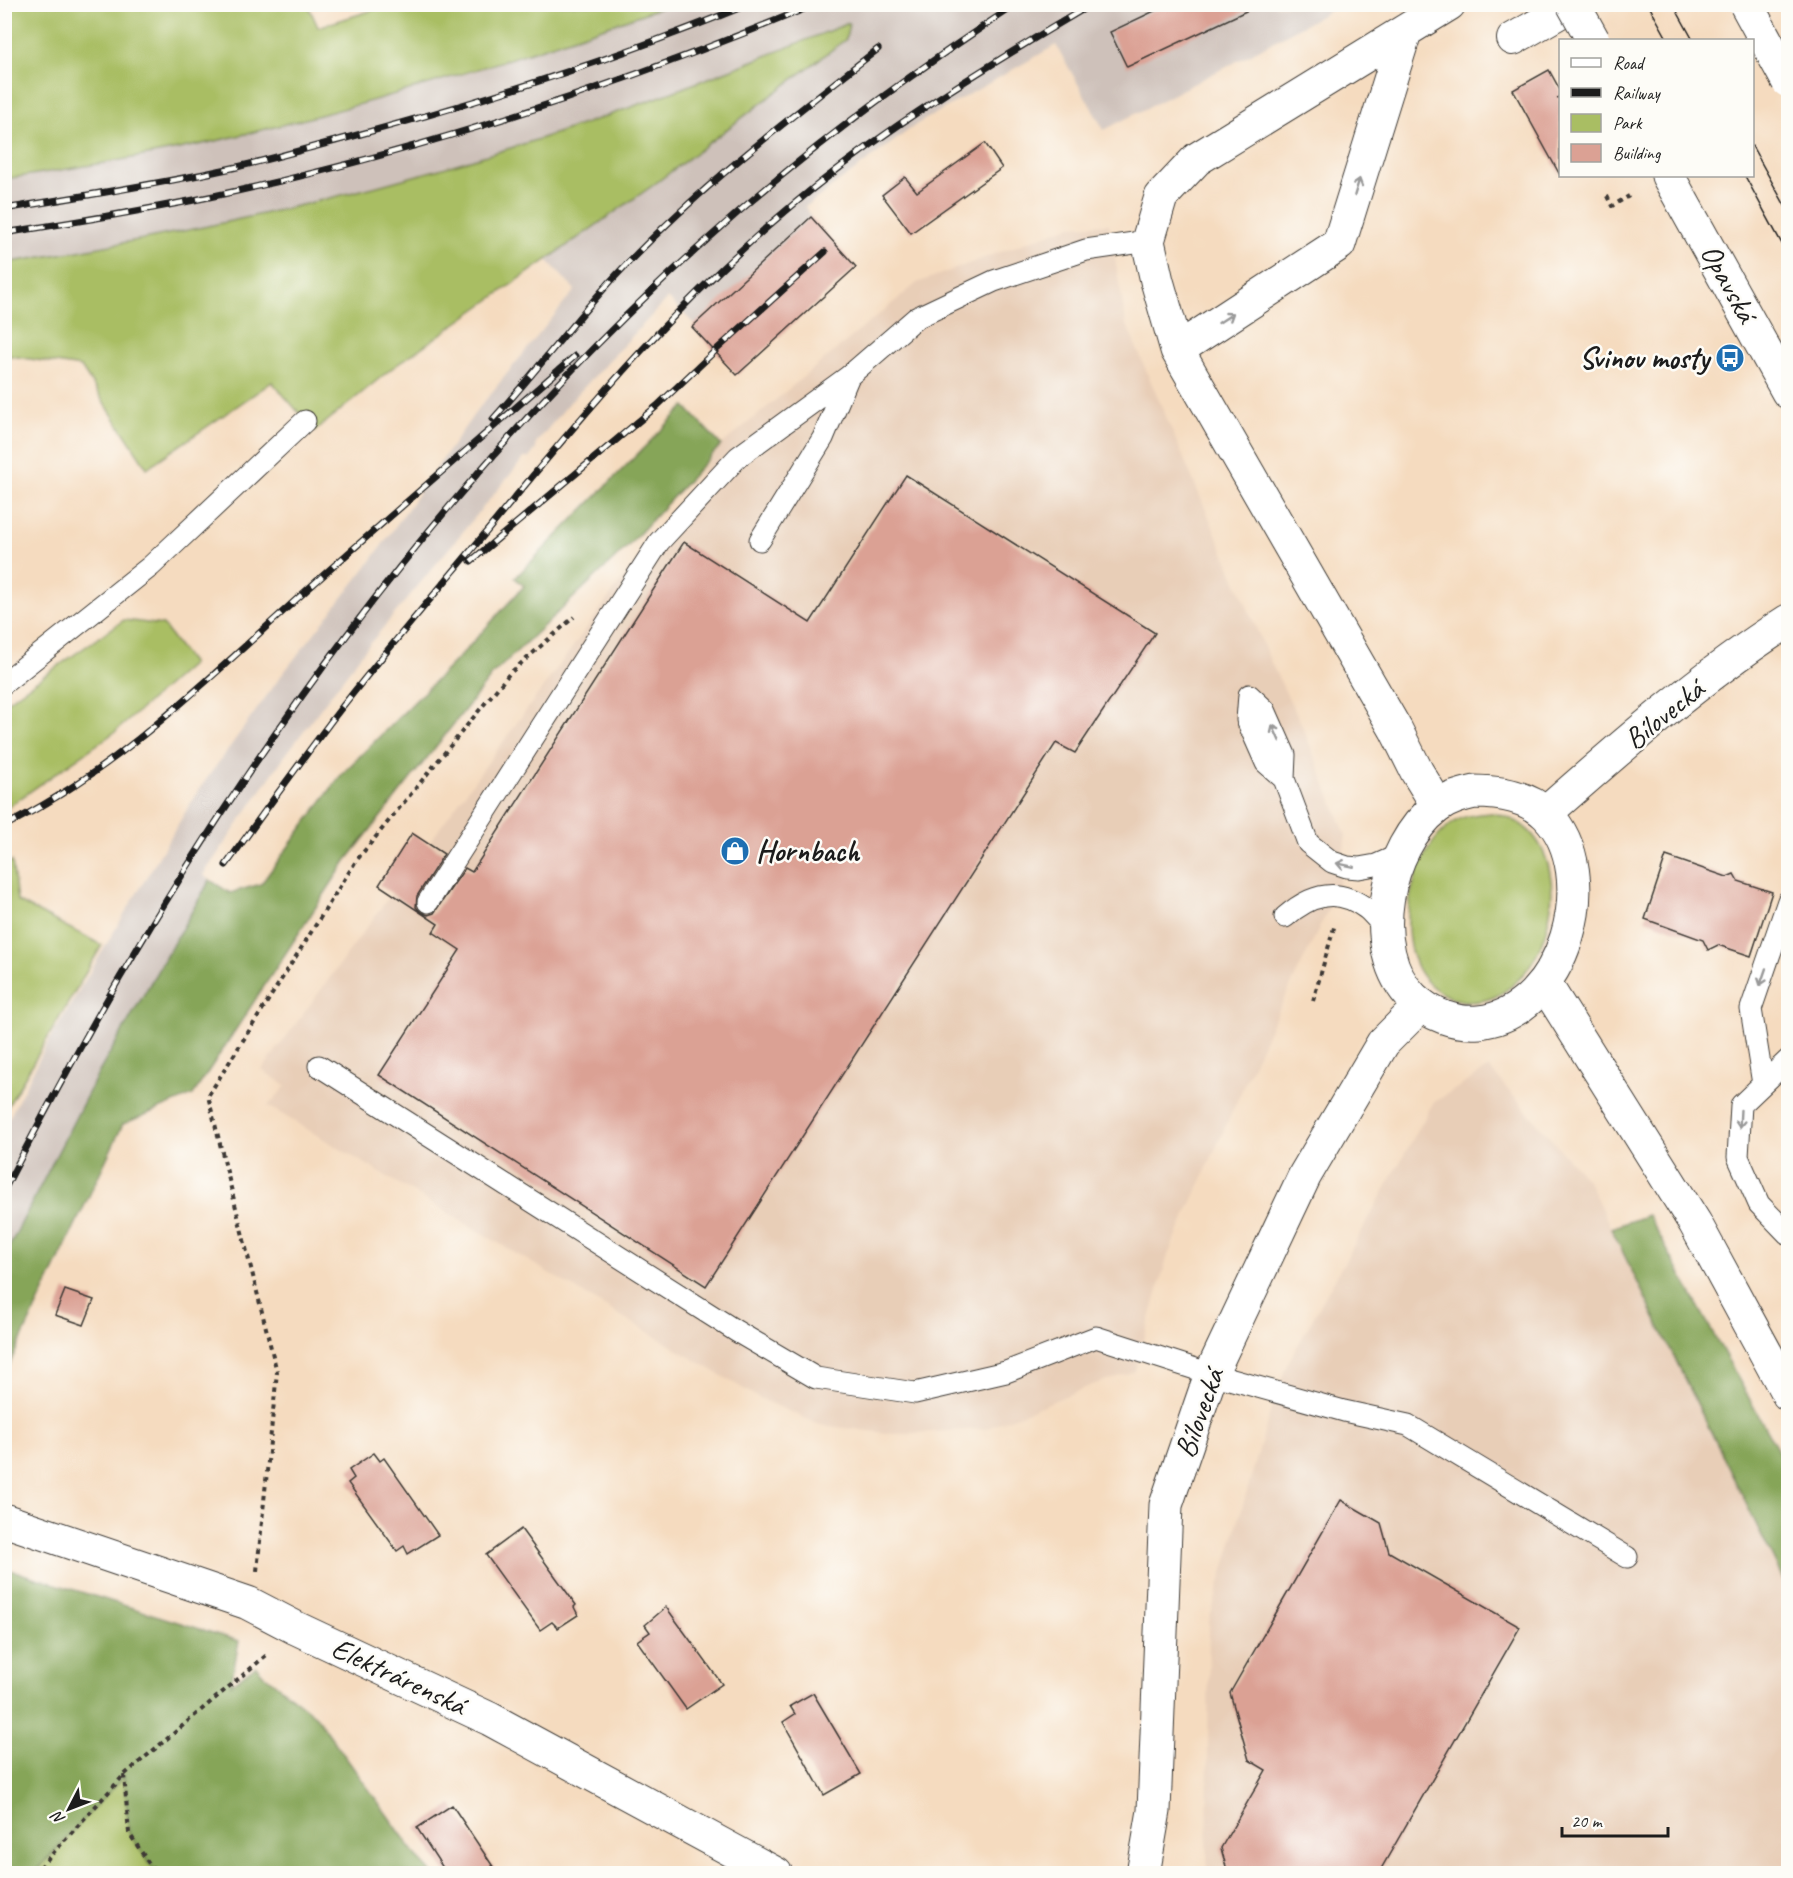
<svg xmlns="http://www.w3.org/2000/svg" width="1793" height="1878" font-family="Caveat,sans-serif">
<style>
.built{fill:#e8ceb7}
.industrial{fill:#cec1ba}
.green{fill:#a9be63;stroke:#626d40;stroke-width:1.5}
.forest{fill:#86a559;stroke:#51603a;stroke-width:1.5}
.building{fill:#dba194}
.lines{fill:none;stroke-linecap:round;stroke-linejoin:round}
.service-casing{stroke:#3d3934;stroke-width:23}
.pedestrian-casing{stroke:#3d3934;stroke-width:34}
.minor-casing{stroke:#3d3934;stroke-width:35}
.tertiary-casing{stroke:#3d3934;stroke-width:35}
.secondary-casing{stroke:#3d3934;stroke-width:35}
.path{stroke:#3d3934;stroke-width:4;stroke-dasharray:4.5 4.5;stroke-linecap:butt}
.service{stroke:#fff;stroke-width:21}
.pedestrian{stroke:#fff;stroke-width:32}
.minor{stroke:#fff;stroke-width:33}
.tertiary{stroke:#fff;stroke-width:33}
.secondary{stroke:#fff;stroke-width:33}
.tram{stroke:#1c1c1c;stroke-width:1.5}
.rail-casing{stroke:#1c1c1c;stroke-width:7}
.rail{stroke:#fdfcf7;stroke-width:4.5;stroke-dasharray:14;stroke-linecap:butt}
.secondary-bridge-casing{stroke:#3d3934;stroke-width:35;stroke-linecap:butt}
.secondary-bridge{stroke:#fff;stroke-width:33}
.oneway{stroke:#999}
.labels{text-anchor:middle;stroke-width:5;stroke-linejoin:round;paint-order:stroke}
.street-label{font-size:30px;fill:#1c1c1c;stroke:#fdfcf7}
.poi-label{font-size:30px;font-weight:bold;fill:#1c1c1c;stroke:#fdfcf7;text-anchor:end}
</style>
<rect width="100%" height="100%" fill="#fdfcf7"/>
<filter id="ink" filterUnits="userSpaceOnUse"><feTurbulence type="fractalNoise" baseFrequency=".0167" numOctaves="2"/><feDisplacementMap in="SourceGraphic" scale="12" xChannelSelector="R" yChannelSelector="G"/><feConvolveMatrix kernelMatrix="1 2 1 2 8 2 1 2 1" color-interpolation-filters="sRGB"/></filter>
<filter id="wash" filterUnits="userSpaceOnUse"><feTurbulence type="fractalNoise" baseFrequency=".008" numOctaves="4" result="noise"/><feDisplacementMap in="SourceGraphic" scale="24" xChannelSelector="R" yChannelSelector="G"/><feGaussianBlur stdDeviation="1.35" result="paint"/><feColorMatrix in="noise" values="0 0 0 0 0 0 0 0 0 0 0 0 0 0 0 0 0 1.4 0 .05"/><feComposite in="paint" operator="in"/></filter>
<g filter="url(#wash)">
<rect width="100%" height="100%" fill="#f5dbbf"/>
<!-- built -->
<path class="built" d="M1109,224l17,99 146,342 29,58 45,112 -8,55 -73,148 -97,217 -33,116 -43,14 -107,44 -90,5 -75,-9 -61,-27 -491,-292 18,-20 -24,-16 459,-625 196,-162 153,-57z
M1489,1068l99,113 200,408v284l-581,1 2,-253 67,-229 11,-27 146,-262z"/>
<!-- industrial -->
<path class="industrial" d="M668,5h672l-93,51 -143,74 -48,-85 -139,79 -112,83 6,10 -116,108 -27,-27 -97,103 -35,42v6l-7,9h-5l-161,194 -79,105 -81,118 7,5 -111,192 -94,183v-129l42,-82 151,-253 83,-115 90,-115 104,-148 100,-123 -28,-30 105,-74 197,-162 -229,87 -116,39 -108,30 -151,39 -140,28 -100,16v-84l84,-14 142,-27 141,-37 106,-31z"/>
<!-- green -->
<path class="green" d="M5,4l303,1 10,22 71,-22h279c-143,51 -287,97 -435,132 -75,18 -152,30 -228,42z
M849,23l-3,16 -194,147 -261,183 -76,62 -43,-49 -125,86 -66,-101 -76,-12v-92c168,-26 336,-63 499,-113 117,-36 231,-82 345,-127z
M124,620l39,5 29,39 -77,68 -110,77v-106z
M1492,813c110,20 51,221 -43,184 -15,-7 -28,-19 -34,-34 -18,-43 -1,-114 38,-140 11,-8 25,-9 39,-10z
M12,861l5,40 85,44 -97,166 -1,-246z
M124,1775l5,58 27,40 -122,1z"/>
<!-- forest -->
<path class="forest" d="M685,406l36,39 -93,101 -135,128 -147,187 -153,234 -70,29 -118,250v-119l94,-183 111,-192 20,13 31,-9 80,-109 121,-121 62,-68 -9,-8z
M1648,1215l140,254v120l-177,-361z
M4,1568l235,73 -8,43 25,-18 7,8 53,42 103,143 13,14h-276l-27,-40 -5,-57 -90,97h-29z"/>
<g id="blocks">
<!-- building -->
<path class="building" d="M1169,4h92l-134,63 -17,-35z
M1549,70l11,20v85l-47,-85z
M985,143l17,25 -91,65 -29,-38 23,-18 12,15z
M811,217l45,50 -119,108 -45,-48z
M906,475l249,158 -80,120 -19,-10 -350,543 -327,-211 81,-125 -27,-18 5,-8 -59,-39 33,-52 32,21 -27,42 -1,11 5,5 7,3 6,-2 31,-45 7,4 212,-330 126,81z
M1666,856l61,21 7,-3 4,7 34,11 -21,64 -33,-11 -10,5 -5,-10 -58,-21z
M65,1290l29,10 -10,25 -29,-10z
M374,1453l6,8 4,-3 54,77 -30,19 -4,-8 -7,5 -49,-68 6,-5 -5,-8z
M1341,1500l40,23 8,29 131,75 -142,247h-150l-7,-26 45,-78 -17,-10 -19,-67z
M521,1529l55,76 -2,2 4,8 -20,13 -6,-6 -12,8 -54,-75z
M666,1607l56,77 -36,25 -49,-68 13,-9 -5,-7z
M813,1693l48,81 -37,21 -41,-73 12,-8 -5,-8z
M452,1805l46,69h-51l-30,-46z"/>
</g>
</g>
<g filter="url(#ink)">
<use href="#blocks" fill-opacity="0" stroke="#3d3934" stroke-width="1.5"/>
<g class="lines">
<!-- service casing -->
<g class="service-casing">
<path id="service" d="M760,540l63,-102 26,-62
M4,683l147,-117 154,-145
M1249,695l-2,25 19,43 18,16 24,64 24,19 15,5 12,1 17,-3 25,-11
M1249,695l16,15 20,45 -1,24
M428,902l231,-360 79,-85 111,-81 67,-58 78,-37 92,-31 62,-9
M1285,917c25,-22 52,-31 82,-8 7,6 13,14 20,21
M1788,1060l-47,45 -3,52 21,47 29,30
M319,1066l417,265 80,47 99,15 91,-21 90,-35 115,37 133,37 64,14 219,132
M1763,1084l-12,-75 37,-108"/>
</g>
<!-- pedestrian casing -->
<g class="pedestrian-casing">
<path id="pedestrian" d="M1513,39l61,-35"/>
</g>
<!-- minor casing -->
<g class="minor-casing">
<path id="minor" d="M1177,350l162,-106 66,-212
M1438,806l-21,-34 -21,-42 -219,-380 -20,-69 -9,-40 13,-44 36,-38 252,-155
M4,1520l244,83 48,25 194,91 286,155
M1143,1874l11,-63 12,-306 45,-131 94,-199 78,-132 38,-38"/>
</g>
<!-- tertiary casing -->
<g class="tertiary-casing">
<path id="tertiary" d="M1475,792c25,0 53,4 72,23 57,59 18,198 -68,207 -24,2 -48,-7 -66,-24 -49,-48 -27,-152 24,-191 12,-9 25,-12 38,-15z
M1546,813c77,-68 156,-137 242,-192"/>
</g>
<!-- secondary casing -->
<g class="secondary-casing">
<path id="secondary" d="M1668,176l120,216
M1545,984l150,239 93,171"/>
</g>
<!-- path -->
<path class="path" d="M1558,99l2,-2
M1607,196l5,10 17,-10
M1313,1001l22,-77
M257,1571l20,-199 -69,-276 148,-235 153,-187 65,-57
M124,1775l5,58 27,41
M34,1874l90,-99 145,-122"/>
<!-- service -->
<use href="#service" class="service"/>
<!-- pedestrian -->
<use href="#pedestrian" class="pedestrian"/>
<!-- minor -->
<use href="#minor" class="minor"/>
<!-- tertiary -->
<use href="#tertiary" class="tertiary"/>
<!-- secondary -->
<use href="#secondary" class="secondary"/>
<!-- tram -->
<path class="tram" d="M1648,4l20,36
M1673,4l20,36
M1752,146l36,65
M1745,176l43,79"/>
<!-- rail casing -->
<g class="rail-casing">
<path id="rail" d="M4,209c78,-13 157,-25 233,-42 34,-8 68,-18 102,-27 139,-37 277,-81 410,-136
M4,233c78,-12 156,-25 233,-42 198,-44 392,-109 579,-187
M493,419c45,-49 84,-103 130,-151 78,-82 167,-150 255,-219
M471,561l186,-155 58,-55 110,-99
M4,826c115,-56 209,-152 304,-237 88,-79 178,-155 267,-233
M226,865c35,-49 70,-97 106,-145 53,-69 110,-134 165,-201 93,-113 184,-221 297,-315 92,-77 195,-139 298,-200
M4,1190c37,-71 74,-141 114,-209 159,-273 354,-531 590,-742 96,-87 200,-164 309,-235"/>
</g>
<!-- rail -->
<use href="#rail" class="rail"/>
<!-- secondary-bridge casing -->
<g class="secondary-bridge-casing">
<path id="secondary-bridge" d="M1573,4l20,36
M1746,4l42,77"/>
</g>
<!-- secondary-bridge -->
<use href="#secondary-bridge" class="secondary-bridge"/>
</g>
<!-- one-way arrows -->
<defs><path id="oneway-shaft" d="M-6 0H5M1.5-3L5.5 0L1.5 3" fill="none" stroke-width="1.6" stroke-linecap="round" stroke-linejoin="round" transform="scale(1.5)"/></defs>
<g class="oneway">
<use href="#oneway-shaft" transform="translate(1357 187) rotate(-73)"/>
<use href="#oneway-shaft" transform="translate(1226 318) rotate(-33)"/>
<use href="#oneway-shaft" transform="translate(1276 733) rotate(-114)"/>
<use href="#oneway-shaft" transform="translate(1345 865) rotate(-168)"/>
<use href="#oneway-shaft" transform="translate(1763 977) rotate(109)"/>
<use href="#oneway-shaft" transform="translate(1740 1119) rotate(93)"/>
</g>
</g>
<!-- icons -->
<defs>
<g id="bus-disc" transform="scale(1.5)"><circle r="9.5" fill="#1f6fb2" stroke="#fdfcf7"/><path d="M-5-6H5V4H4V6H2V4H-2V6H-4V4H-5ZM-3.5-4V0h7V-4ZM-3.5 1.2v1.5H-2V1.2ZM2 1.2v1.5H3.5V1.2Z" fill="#fff"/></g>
<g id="shop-disc" transform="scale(1.5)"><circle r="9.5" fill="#1f6fb2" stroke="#fdfcf7"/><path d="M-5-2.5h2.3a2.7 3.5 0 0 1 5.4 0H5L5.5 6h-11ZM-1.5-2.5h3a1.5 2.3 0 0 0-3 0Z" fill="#fff"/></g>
</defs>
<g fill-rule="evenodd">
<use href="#bus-disc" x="1730" y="358"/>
<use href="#shop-disc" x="735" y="851"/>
</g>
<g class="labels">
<!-- street labels -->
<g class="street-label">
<text transform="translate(1729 283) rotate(61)" y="10">Opavská</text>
<text transform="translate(1664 714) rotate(-39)" y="10">Bílovecká</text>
<text transform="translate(1199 1413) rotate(-70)" y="10">Bílovecká</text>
<text transform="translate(399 1676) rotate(25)" y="10">Elektrárenská</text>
</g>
<!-- poi labels -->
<g class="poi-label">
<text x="1709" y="368">Svinov mosty</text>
<text x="756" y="861" text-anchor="start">Hornbach</text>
</g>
</g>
<!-- margin -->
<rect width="1793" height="1878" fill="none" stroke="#fdfcf7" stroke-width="24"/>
<!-- legend -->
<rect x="1559" y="39" width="195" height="138" fill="#fdfcf7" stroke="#a3a29f" stroke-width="1.5"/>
<rect x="1571" y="58" width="30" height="9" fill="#ffffff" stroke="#a3a29f" stroke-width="1.5"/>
<text x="1613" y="69" font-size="18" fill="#1c1c1c">Road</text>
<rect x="1571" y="88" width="30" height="9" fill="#1c1c1c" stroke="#a3a29f" stroke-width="1.5"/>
<text x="1613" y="99" font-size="18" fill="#1c1c1c">Railway</text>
<rect x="1571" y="114" width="30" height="18" fill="#a9be63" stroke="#a3a29f" stroke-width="1.5"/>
<text x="1613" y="129" font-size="18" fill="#1c1c1c">Park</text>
<rect x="1571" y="144" width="30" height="18" fill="#dba194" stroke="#a3a29f" stroke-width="1.5"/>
<text x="1613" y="159" font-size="18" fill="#1c1c1c">Building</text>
<!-- north arrow -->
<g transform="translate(69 1809) rotate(228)" stroke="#fdfcf7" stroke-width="4.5" paint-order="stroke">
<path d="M0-4.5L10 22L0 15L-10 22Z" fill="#1c1c1c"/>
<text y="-9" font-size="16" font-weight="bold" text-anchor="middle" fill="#1c1c1c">N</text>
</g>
<!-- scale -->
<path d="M1562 1827v9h106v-9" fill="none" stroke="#1c1c1c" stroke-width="3"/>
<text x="1571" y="1827" font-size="18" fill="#1c1c1c" stroke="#fdfcf7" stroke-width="4.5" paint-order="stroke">20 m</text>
</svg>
